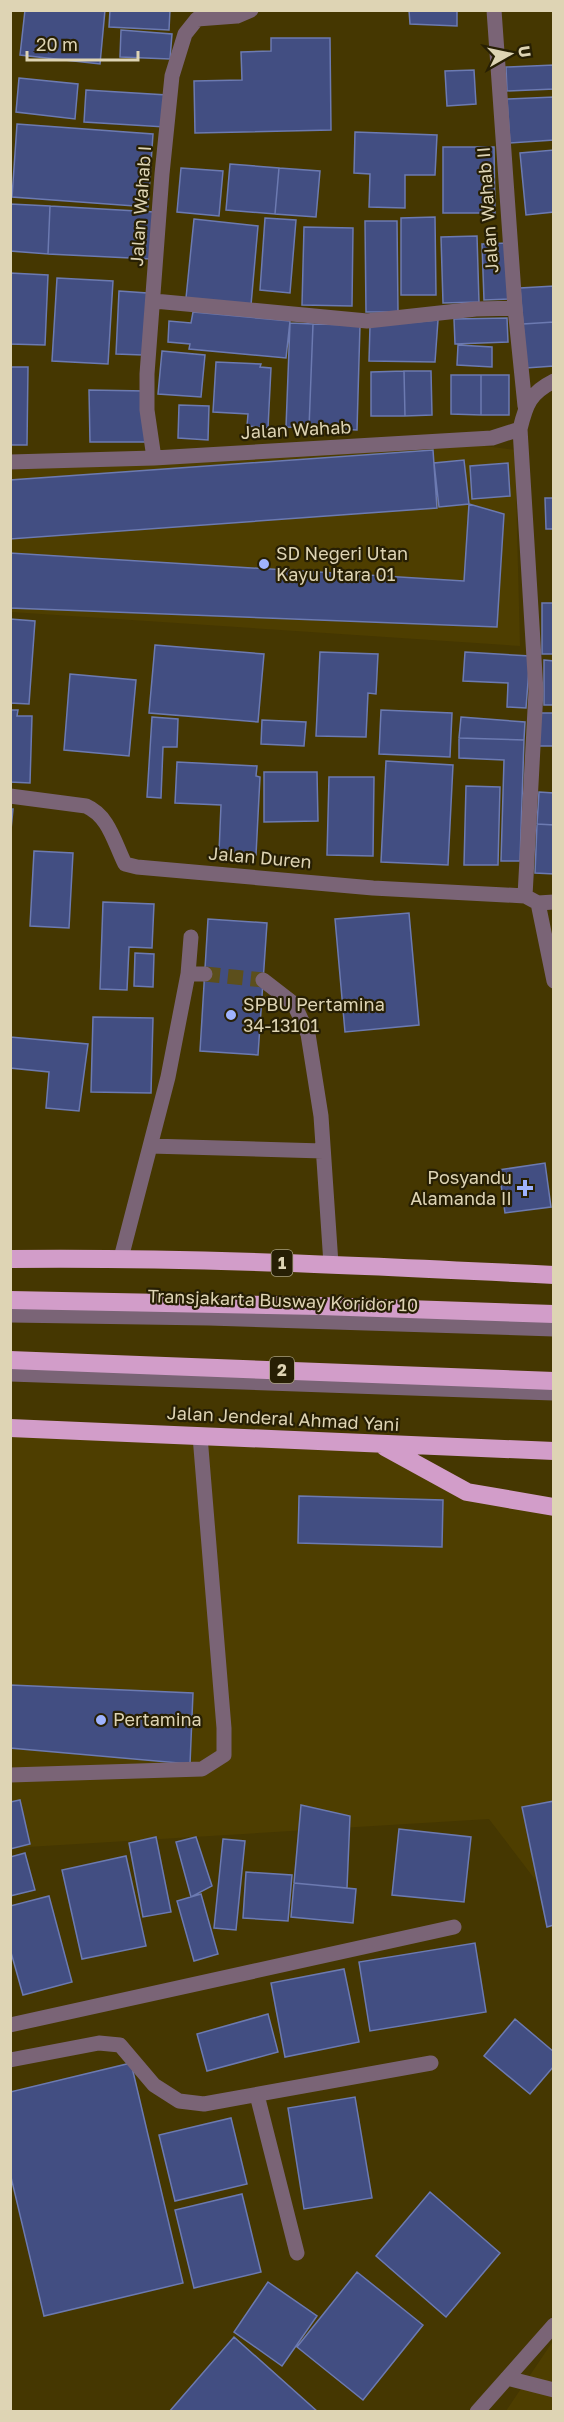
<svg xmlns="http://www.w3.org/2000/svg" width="564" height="2422" font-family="'Golos Text',sans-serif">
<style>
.built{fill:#4e3e00}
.building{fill:#424e82;stroke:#6c7ab1;stroke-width:1.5}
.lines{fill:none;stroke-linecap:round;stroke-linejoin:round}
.minor-tunnel{stroke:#5c4f1c;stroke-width:15;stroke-dasharray:15 8;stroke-linecap:butt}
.minor{stroke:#7a6476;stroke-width:15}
.highway{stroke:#d29dc9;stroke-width:18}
.poi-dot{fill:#9fb3fd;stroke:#271f04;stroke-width:2}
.labels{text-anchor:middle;stroke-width:4.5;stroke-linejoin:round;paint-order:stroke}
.shield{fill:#271f04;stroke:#a79e7f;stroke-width:1.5}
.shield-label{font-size:16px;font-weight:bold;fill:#ded4b4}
.street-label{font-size:18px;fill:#ded4b4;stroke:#271f04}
.poi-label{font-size:18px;fill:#ded4b4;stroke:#271f04;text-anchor:start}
</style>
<rect width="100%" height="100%" fill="#453701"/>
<!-- built -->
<path class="built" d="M476,445l39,5 5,196 -509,-34v-142z
M11,1429l370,16 86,47 86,13v398l-64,-84 -478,29z
M553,2341v70h-47z"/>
<!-- building -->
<path class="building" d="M25,10h80l-5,54 -80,-9z
M110,10h60l-1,20 -60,-3z
M409,10h48v16l-47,-2z
M121,30l51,4 -2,25 -50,-2z
M271,38h59l1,92 -136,3 -1,-52 48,-1 -1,-28 30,-1z
M554,65v24l-47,2 -1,-24z
M474,70l2,34 -29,2 -2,-35z
M19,78l59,6 -3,35 -59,-7z
M86,90l81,5 -2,32 -81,-5z
M554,97v43l-44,3 -3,-44z
M17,124l136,10 -5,73 -136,-10z
M355,132l82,3 -2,40h-30v33l-36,-1 1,-33 -16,-1z
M443,147h51l1,66h-52z
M554,150v62l-28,3 -6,-62z
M230,164l49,4 -4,46 -49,-4z
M181,168l42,3 -4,45 -42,-4z
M279,168l41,3 -4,46 -41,-3z
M10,204l40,2 -2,48 -38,-3z
M50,206l104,6 -3,47 -103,-5z
M435,217l1,78h-35v-77z
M265,218l31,2 -6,73 -30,-3z
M194,219l64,7 -7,79 -65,-7z
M365,221h32l1,91h-32z
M304,227l49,1 -1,78 -50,-1z
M477,236l2,66 -36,1 -2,-66z
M508,243l2,56 -26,1 -2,-56z
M10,273l38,2 -3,70 -35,-1z
M57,278l56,3 -5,83 -56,-3z
M554,286v36l-31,2 -3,-36z
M119,291l28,2 -4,62 -27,-1z
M193,312l97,9 -4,37 -97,-9 1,-5 -22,-2 1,-21 22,2z
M507,318l1,24 -53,2 -1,-25z
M438,320l-3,42 -66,-1 1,-35z
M554,322v44l-28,2 -3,-44z
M290,323l23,1 -4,104 -23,-1z
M313,324l47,1 -3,105 -48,-2z
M458,345l34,2v20l-35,-2z
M162,351l43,4 -4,42 -43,-3z
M216,362l45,2 -1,3 11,1 -3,60 -21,-2 1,-12 -35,-2z
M10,367h18l-1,78h-17z
M404,371h27l1,44 -27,1z
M404,371l1,45h-34v-44z
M451,375h30v40l-30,-1z
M481,375h28v40h-28z
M89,390l57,1v51h-56z
M179,405l30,1 -1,34 -30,-2z
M433,450l4,58 -427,31v-59z
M464,460l5,44 -30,3 -5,-44z
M508,463l2,33 -38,3 -2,-33z
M545,498h9v31h-8z
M469,504l35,10 -7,113 -487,-19v-55l454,28z
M542,603h12v51h-12z
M10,619l25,2 -6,83 -19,-1z
M155,645l109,9 -6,68 -109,-9z
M320,652l58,2 -2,40 -8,-1 -2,44 -50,-1z
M465,652l65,4 -4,52 -19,-1 1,-24 -45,-2z
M544,660l10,1v44h-10z
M70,674l66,6 -7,76 -65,-6z
M10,710h8l-1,6h15l-2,67 -20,-1z
M381,710l71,3 -2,44 -71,-3z
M539,713h15v33h-15z
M152,717l26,2 -1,28h-14l-2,51 -14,-1z
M461,717l64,5 -1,18 -65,-2z
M262,720l44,2 -2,24 -43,-2z
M459,738l65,2 -4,121h-19l3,-101 -45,-2z
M386,761l67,4 -5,100 -67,-3z
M177,762l80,4 -1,10 4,1 -4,78 -37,-3 2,-47 -46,-2z
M264,772h53l1,49 -54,1z
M329,777h45l-1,79 -46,-1z
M466,786l34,1 -2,78h-34z
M539,792l15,1v32l-17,-1z
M10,809h3l-3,31z
M537,824l17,1v49l-19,-1z
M34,851l39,2 -4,75 -39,-2z
M103,902l51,2 -2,44 -23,-1 -2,43 -27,-1z
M409,913l10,112 -74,7 -10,-113z
M208,919l59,4 -9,132 -58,-4z
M135,953l19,1 -1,33 -19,-1z
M93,1017l60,1 -2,75 -60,-1z
M10,1037l78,7 -9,67 -33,-3 3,-36 -39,-4z
M545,1163l6,44 -46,6 -6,-43z
M299,1496l144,4 -1,47 -144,-4z
M10,1685l183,8 -3,71 -180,-16z
M20,1800l10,44 -20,5v-47z
M554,1801v124l-7,2 -25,-120z
M301,1805l49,11 -3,72 -53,-5z
M399,1829l72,8 -7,65 -72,-7z
M156,1837l15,75 -28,5 -14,-74z
M196,1837l16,49 -21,11 -15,-55z
M223,1839l22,2 -9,89 -22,-2z
M25,1853l10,37 -25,6v-39z
M126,1856l20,90 -64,13 -20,-89z
M246,1872l46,3 -4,46 -45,-3z
M294,1883l62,6 -3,34 -62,-6z
M201,1894l17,60 -24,7 -17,-60z
M49,1896l23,86 -49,13 -13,-46v-43z
M475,1943l11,69 -116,19 -11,-69z
M344,1969l15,73 -74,15 -14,-74z
M268,2014l10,38 -71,19 -10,-37z
M515,2019l39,33v14l-24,28 -46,-38z
M131,2063l52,220 -139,33 -34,-143v-81z
M355,2097l17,101 -68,11 -16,-101z
M231,2118l16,66 -72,17 -16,-66z
M430,2192l70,61 -54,64 -70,-61z
M242,2194l19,78 -67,16 -19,-78z
M357,2272l66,53 -60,75 -66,-53z
M268,2282l49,34 -35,50 -48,-34z
M234,2337l84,75h-149z"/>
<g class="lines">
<!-- minor-tunnel -->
<path class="minor-tunnel" d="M205,974l58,6"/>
<!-- minor -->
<path class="minor" d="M494,10l21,298 10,98
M154,301l213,20 109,-12 39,-1
M520,429l16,262 -11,205
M154,458l-7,-48v-36l15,-200 10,-98 13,-42 12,-15 40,-3 14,-6
M10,462l144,-4 338,-20 28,-9c6,-25 10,-36 34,-48
M10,796l76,10c23,10 28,36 39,58l12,3 236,21 152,8 13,7 16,-1
M538,903l16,78
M188,974l3,-37
M263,980l31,24 14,30 13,82 10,148
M150,1146l173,5
M121,1258l47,-181 20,-103h17
M10,1315l199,3 345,11
M10,1374l544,19
M10,1775l192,-6 22,-14v-27l-24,-292
M10,2025l444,-98
M10,2060l89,-17 21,2 34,40 25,16 25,3 227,-41
M257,2095l40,158
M507,2378l47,12
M477,2412l77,-87"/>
<!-- highway -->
<path class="highway" d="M10,1259c182,-2 363,7 544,16
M10,1300l310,6 234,8
M10,1360l544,21
M10,1428l544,23
M385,1447l82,45 87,15"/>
</g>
<!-- markers -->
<g class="poi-dot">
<circle cx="264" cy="564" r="6"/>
<circle cx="231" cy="1015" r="6"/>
<path d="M522 1179h6v6h6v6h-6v6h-6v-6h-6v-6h6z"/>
<circle cx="101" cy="1720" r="6"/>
</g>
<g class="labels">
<!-- shield labels -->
<g class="shield">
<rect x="271.5" y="1250" width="21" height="26" rx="4.5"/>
<rect x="270" y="1357" width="24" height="26" rx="4.5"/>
</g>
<g class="shield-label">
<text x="282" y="1269">1</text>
<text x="282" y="1376">2</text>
</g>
<!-- street labels -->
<g class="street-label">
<text transform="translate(141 206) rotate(-86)" y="6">Jalan Wahab I</text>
<text transform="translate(488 210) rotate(-94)" y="6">Jalan Wahab II</text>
<text transform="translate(296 430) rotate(-3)" y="6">Jalan Wahab</text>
<text transform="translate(260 858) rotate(5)" y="6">Jalan Duren</text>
<text transform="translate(283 1301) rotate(2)" y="6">Transjakarta Busway Koridor 10</text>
<text transform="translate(283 1419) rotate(3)" y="6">Jalan Jenderal Ahmad Yani</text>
</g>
<!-- poi labels -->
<g class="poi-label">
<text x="276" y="560">SD Negeri Utan<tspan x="276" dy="21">Kayu Utara 01</tspan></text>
<text x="243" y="1011">SPBU Pertamina<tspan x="243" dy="21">34-13101</tspan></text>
<text x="512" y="1184" text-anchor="end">Posyandu<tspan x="512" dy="21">Alamanda II</tspan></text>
<text x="113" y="1726">Pertamina</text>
</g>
</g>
<!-- border -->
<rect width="564" height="2422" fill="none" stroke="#ded4b4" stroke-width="24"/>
<!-- north arrow -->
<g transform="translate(510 54) rotate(81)" stroke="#271f04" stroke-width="4.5" paint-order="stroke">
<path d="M0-4.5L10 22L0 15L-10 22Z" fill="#ded4b4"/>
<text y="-9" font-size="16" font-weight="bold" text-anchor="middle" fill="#ded4b4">U</text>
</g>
<!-- scale -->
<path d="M27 51v9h111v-9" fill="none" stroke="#ded4b4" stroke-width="3"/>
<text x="36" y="51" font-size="18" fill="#ded4b4" stroke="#271f04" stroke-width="4.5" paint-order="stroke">20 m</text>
</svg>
